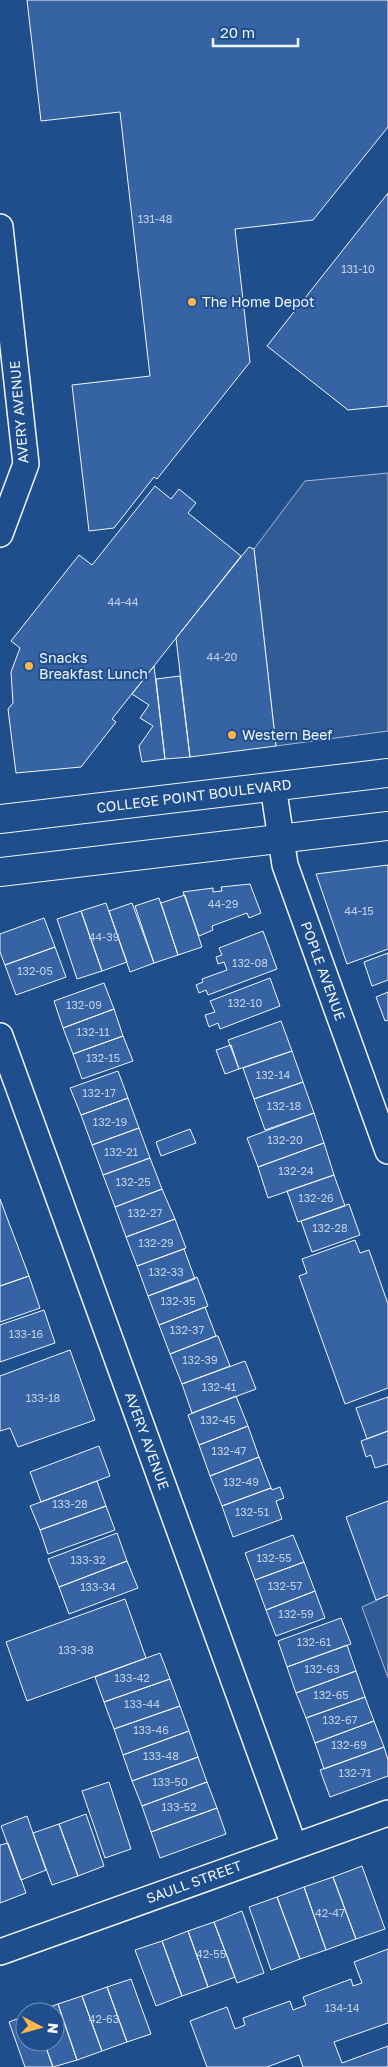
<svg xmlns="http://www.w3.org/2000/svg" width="388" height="2067" font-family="'Golos Text',sans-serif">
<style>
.parking{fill:#305b95;stroke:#a8bbd7}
.building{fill:#3563a3;stroke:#f2f6ff}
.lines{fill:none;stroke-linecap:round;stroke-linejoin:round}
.street-casing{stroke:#f2f6ff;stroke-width:28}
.secondary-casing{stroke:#f2f6ff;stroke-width:30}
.street{stroke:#1f4e8c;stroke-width:25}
.secondary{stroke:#1f4e8c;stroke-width:28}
.poi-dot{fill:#ffb74d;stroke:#1f4e8c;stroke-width:2}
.labels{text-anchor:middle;stroke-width:4;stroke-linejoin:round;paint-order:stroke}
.number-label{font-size:11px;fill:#c3d1e8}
.poi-label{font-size:14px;fill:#f2f6ff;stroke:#1f4e8c;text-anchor:start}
.street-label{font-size:14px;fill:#f2f6ff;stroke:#1f4e8c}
</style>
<rect width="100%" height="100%" fill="#1f4e8c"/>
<!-- parking -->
<path class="parking" d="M388,473v258l-112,15 -22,-197 51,-68z
M388,1595v83l-26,-71z"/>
<!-- building -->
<path class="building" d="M27,0h361v127l-75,93 -78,9 15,133 -93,117 -3,-2 -40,51 -25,3 -17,-146 78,-9 -30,-264 -79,9z
M388,193v213l-40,4 -81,-64z
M155,486l16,13 8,-10 17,14 -8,10 53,43 -129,163 4,3 -35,45 -65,6 -8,-64 5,-6 -2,-31 9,-24 -9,-7 68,-86 13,10z
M249,547l5,2 22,197 -86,11 -14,-119z
M154,666l11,93 -23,3 -3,-16 14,-20 -13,-8 9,-13 -17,-11z
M180,676l10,81 -25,2 -9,-80z
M388,865v84l-41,15 -31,-90z
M250,884l11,29 -12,5 -2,-5 -35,13 1,4 -14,6 -16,-44 30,-4v4l9,-1 -1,-4z
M185,895l17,52 -24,8 -17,-52z
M159,898l19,57 -24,8 -19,-57z
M106,903l21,59 -25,9 -21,-60z
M132,903l22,60 -24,9 -21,-61z
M81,911l21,60 -25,8 -20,-60z
M44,918l11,29 -50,18 -5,-13v-18z
M263,931l14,38 -69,26 -2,-5 -7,3 -3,-8 7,-3 -1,-3 25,-9 -3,-8 -6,2 -2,-7 6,-2 -3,-7z
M55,947l11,30 -50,18 -11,-30z
M388,953v27l-16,6 -8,-24z
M270,978l10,28 -60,23 -2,-6 -9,4 -4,-12 10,-3 -5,-11z
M104,983l10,26 -51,19 -9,-27z
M388,992v28l-3,1 -9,-24z
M114,1009l9,27 -50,18 -10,-26z
M281,1021l11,30 -53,18 -11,-29z
M123,1036l10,25 -51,18 -9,-25z
M231,1045l8,24 -14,5 -9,-24z
M292,1051l11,31 -49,17 -11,-31z
M118,1071l10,27 -47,17 -11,-27z
M303,1082l11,31 -49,17 -11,-31z
M128,1098l11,30 -47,17 -11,-30z
M314,1113l10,30 -66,24 -11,-29z
M139,1128l11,30 -47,17 -11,-30z
M190,1129l6,14 -35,13 -5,-14z
M324,1143l10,32 -66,23 -10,-31z
M150,1158l12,31 -47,18 -12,-32z
M334,1175l11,31 -47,16 -11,-31z
M162,1189l13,30 -49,18 -11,-30z
M0,1199l29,77 -29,10z
M349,1204l11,31 -48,17 -11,-31z
M175,1219l11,29 -49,18 -11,-29z
M355,1240l5,13 9,-3 19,54v84l-43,16 -46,-128 8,-3 -5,-14z
M184,1249l11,30 -47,17 -11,-30z
M29,1276l11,32 -40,14v-36z
M197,1277l11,29 -49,19 -11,-29z
M205,1307l11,29 -46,18 -11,-29z
M44,1310l11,33 -55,19v-37z
M216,1336h2l12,30 -48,18 -12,-30z
M70,1350l25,70 -77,27 -8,-19 -10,3v-55z
M245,1361l11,28 -64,24 -10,-29z
M236,1396l12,30 -49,19 -11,-30z
M388,1397v34l-21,8 -11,-31z
M248,1426l11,31 -49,19 -11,-31z
M388,1431v33l-13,4 -4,-13 -5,2 -5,-16z
M99,1446l11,30 -69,26 -11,-30z
M259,1457l12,31 -49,18 -12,-30z
M97,1481l9,25 -66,24 -10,-24z
M280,1487l4,11 -8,3 6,18 -49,18 -11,-31 49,-18 1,2z
M388,1501v94l-12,5 -30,-83z
M106,1506l9,24 -67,24 -8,-24z
M117,1533l10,28 -68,26 -11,-28z
M293,1535l11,27 -49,18 -10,-27z
M127,1561l11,27 -69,26 -10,-27z
M304,1562l11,29 -49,19 -11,-30z
M315,1591l10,27 -49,18 -10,-26z
M125,1599l21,59 -119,43 -21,-59z
M341,1618l10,26 -64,23 -9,-26z
M347,1645l9,26 -60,22 -9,-26z
M160,1653l10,26 -66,23 -9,-25z
M356,1671l9,26 -59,21 -10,-25z
M170,1679l10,27 -66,23 -10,-27z
M365,1697l9,24 -59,22 -9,-25z
M180,1706l9,25 -66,24 -9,-26z
M374,1721l10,26 -60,22 -9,-26z
M189,1731l9,26 -66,24 -9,-26z
M384,1747l4,13v16l-58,21 -10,-27z
M198,1757l9,25 -65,24 -10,-25z
M109,1782l22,67 -26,9 -23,-67z
M207,1782l10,26 -66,24 -9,-26z
M217,1808l9,26 -66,24 -9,-26z
M86,1814l18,52 -26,10 -19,-52z
M27,1816l19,54 -25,10 -20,-54z
M59,1824l19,52 -26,9 -19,-52z
M8,1843l18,50 -26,10v-58z
M362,1866l23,63 -29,10 -23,-62z
M333,1877l23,62 -30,11 -22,-63z
M304,1887l22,63 -26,9 -23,-62z
M277,1897l23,62 -29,11 -22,-63z
M242,1911l22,62 -27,10 -23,-61z
M214,1922l21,55 -27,10 -20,-56z
M188,1931l20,56 -26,9 -20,-55z
M162,1941l20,55 -26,10 -21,-56z
M388,1949v74l-54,19 8,21 46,-17v21h-85l-4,-12 -32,12h-60l-17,-46 37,-14 8,22 10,-4 -2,-7 47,-17 3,9 13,-5 -3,-8 48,-18 2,7 9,-3 -8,-21z
M131,1979l20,55 -24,8 -20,-55z
M107,1987l20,55 -25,9 -20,-55z
M82,1996l20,55 -25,9 -19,-56z
M58,2004l19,56 -24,7 -9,-25h11v-30h-19z
M25,2016v26h19l9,25h-28l-16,-45z"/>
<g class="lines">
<!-- street casing -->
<g class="street-casing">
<path id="street" d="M0,227l26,237 -26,70
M273,786l12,79 103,286
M0,1036l294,810
M0,1952l388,-139"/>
</g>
<!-- secondary casing -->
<g class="secondary-casing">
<path id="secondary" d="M0,819l388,-46
M0,872l388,-46"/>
</g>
<!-- street -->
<use href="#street" class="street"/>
<!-- secondary -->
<use href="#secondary" class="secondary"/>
</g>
<!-- markers -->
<g class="poi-dot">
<circle cx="192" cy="302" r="5"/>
<circle cx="29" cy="666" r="5"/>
<circle cx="232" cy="735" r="5"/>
</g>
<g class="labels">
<!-- number labels -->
<g class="number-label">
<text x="155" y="223">131-48</text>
<text x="358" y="273">131-10</text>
<text x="123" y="606">44-44</text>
<text x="222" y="661">44-20</text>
<text x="223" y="908">44-29</text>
<text x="359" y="915">44-15</text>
<text x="104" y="941">44-39</text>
<text x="250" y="967">132-08</text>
<text x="35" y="975">132-05</text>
<text x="245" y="1007">132-10</text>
<text x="84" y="1009">132-09</text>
<text x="93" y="1036">132-11</text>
<text x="103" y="1062">132-15</text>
<text x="273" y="1079">132-14</text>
<text x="99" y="1097">132-17</text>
<text x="284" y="1110">132-18</text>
<text x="110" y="1126">132-19</text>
<text x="285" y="1144">132-20</text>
<text x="121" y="1156">132-21</text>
<text x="296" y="1175">132-24</text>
<text x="133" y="1186">132-25</text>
<text x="316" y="1202">132-26</text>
<text x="145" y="1217">132-27</text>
<text x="330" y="1232">132-28</text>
<text x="156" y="1247">132-29</text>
<text x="166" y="1276">132-33</text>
<text x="178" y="1305">132-35</text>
<text x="187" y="1334">132-37</text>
<text x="26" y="1338">133-16</text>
<text x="200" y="1364">132-39</text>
<text x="219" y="1391">132-41</text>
<text x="43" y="1402">133-18</text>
<text x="218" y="1424">132-45</text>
<text x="229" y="1455">132-47</text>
<text x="241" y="1486">132-49</text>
<text x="70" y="1508">133-28</text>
<text x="252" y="1516">132-51</text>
<text x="274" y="1562">132-55</text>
<text x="88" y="1564">133-32</text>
<text x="285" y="1590">132-57</text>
<text x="98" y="1591">133-34</text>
<text x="296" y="1618">132-59</text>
<text x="314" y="1646">132-61</text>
<text x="76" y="1654">133-38</text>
<text x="322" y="1673">132-63</text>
<text x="132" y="1682">133-42</text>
<text x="331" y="1699">132-65</text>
<text x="142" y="1708">133-44</text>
<text x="340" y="1724">132-67</text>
<text x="151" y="1734">133-46</text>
<text x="349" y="1749">132-69</text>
<text x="161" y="1760">133-48</text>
<text x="355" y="1777">132-71</text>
<text x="170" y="1786">133-50</text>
<text x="179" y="1811">133-52</text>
<text x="330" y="1917">42-47</text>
<text x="211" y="1958">42-55</text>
<text x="342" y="2012">134-14</text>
<text x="104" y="2023">42-63</text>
</g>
<!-- poi labels -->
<g class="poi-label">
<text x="202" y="307">The Home Depot</text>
<text x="39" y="663">Snacks<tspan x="39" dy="16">Breakfast Lunch</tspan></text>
<text x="242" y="740">Western Beef</text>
</g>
<!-- street labels -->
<g class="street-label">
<text transform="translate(19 412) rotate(-95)" y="5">AVERY AVENUE</text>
<text transform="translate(194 796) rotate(-7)" y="5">COLLEGE POINT BOULEVARD</text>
<text transform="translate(323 971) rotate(70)" y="5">POPLE AVENUE</text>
<text transform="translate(147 1441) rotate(70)" y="5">AVERY AVENUE</text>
<text transform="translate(194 1882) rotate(-20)" y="5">SAULL STREET</text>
</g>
</g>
<!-- north arrow -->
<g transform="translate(40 2027) rotate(96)"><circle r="24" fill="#1f4e8c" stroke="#7391ba"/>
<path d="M0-4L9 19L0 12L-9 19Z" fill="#ffb74d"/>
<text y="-8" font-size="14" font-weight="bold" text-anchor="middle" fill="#f2f6ff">N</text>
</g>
<!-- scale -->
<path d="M213 38v8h85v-8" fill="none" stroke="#f2f6ff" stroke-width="2.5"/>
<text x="220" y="38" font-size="15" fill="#f2f6ff" stroke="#1f4e8c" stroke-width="4" paint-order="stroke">20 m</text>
</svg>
